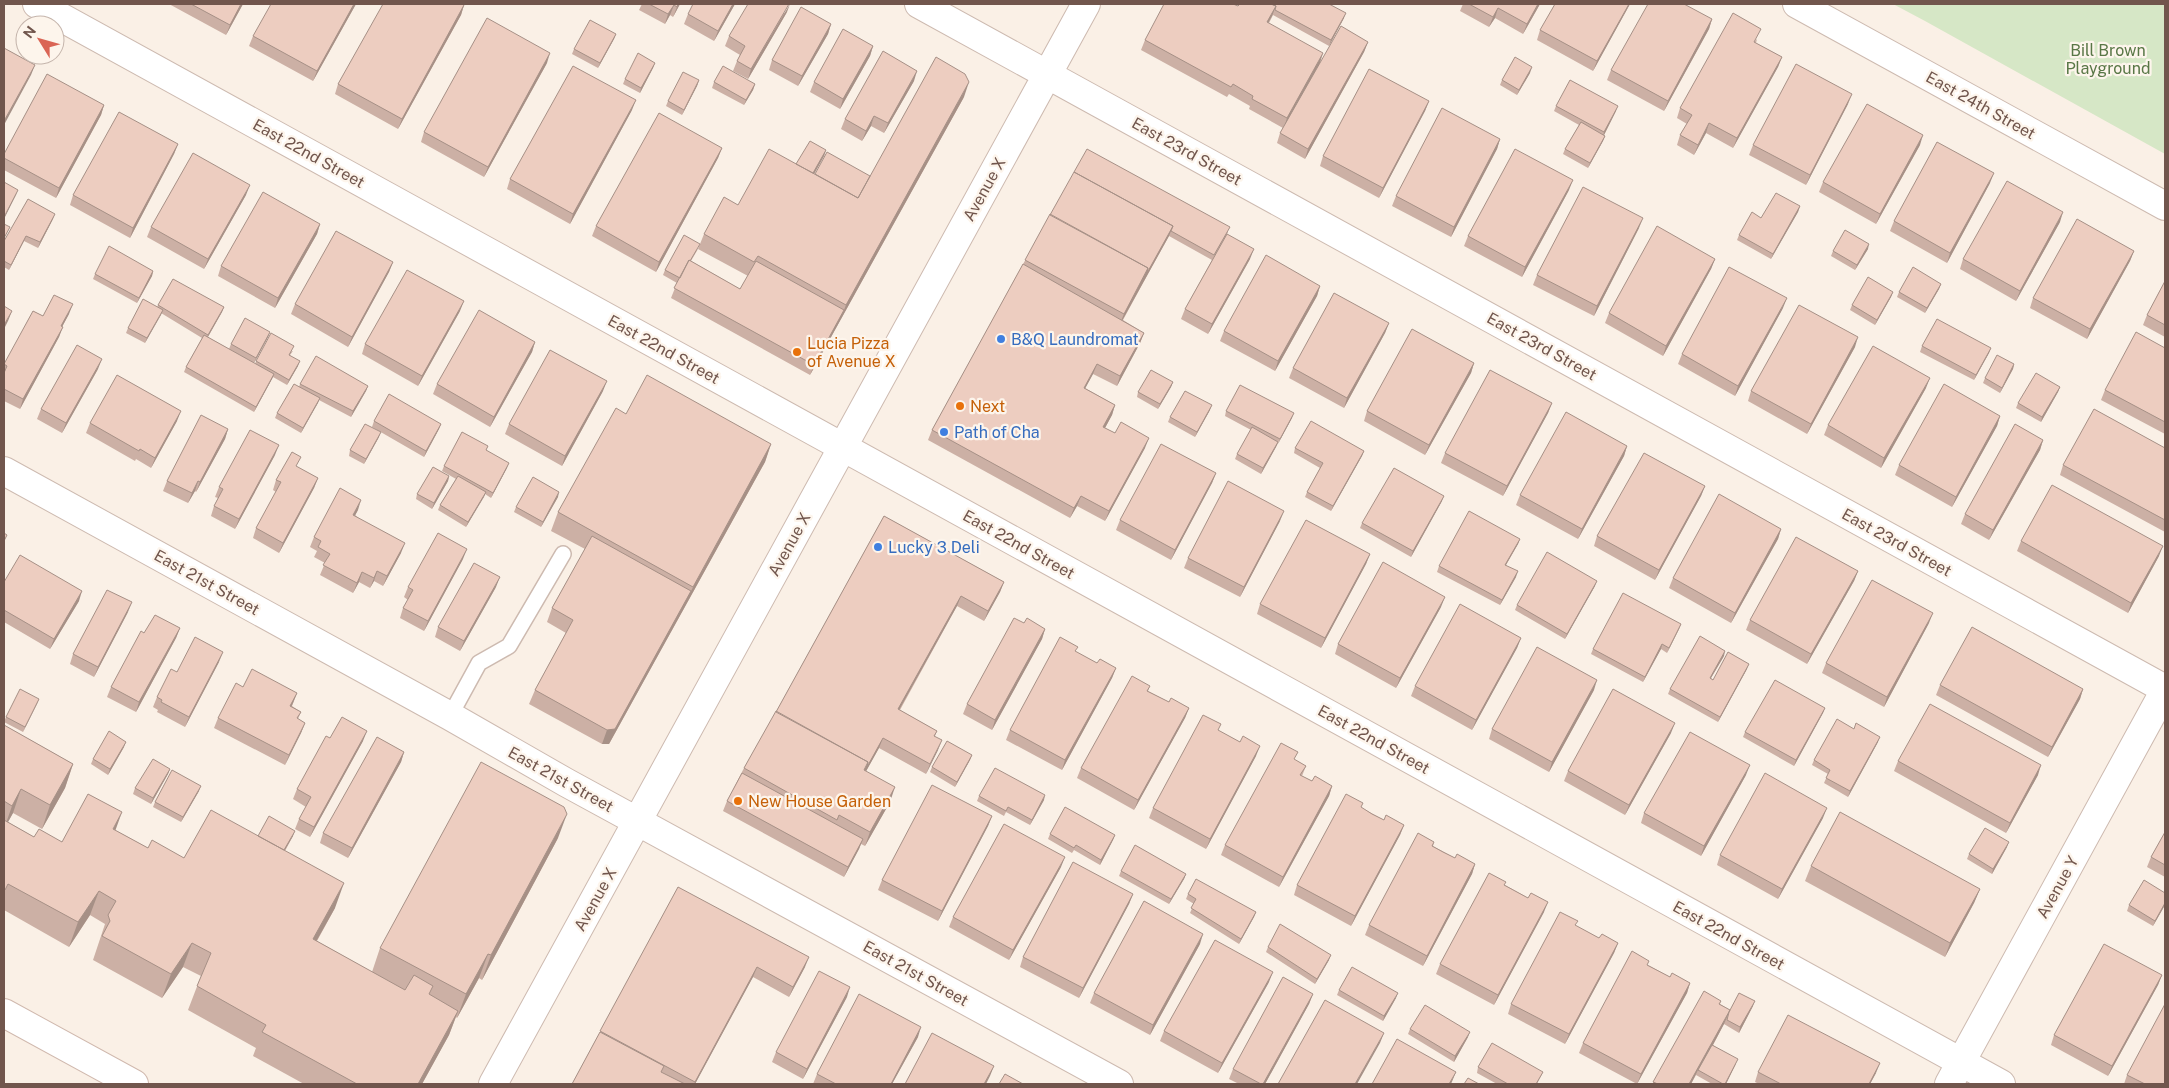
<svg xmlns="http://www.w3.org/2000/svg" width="2169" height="1088" font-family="'Public Sans',sans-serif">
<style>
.green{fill:#d6e7c6}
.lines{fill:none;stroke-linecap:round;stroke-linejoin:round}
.lane-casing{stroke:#cdbab0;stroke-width:18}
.street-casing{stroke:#cdbab0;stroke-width:30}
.secondary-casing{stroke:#d0b9ae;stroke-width:30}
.lane{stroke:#fff;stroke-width:15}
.street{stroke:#fff;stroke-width:28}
.secondary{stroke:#fff;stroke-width:28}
.wall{fill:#ccb0a5}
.shaded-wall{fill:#a69086}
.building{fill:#edcdc0;stroke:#a69086}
.shop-dot{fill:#3f7fe0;stroke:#fdf5ec;stroke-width:2}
.food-dot{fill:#e8710a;stroke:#fdf5ec;stroke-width:2}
.labels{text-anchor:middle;stroke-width:4.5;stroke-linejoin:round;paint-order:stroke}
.park-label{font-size:16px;fill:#597746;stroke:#fdf5ec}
.street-label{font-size:16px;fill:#71564d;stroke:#fdf5ec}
.shop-label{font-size:16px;fill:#366cbe;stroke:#fdf5ec;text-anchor:start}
.food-label{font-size:16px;fill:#c56008;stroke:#fdf5ec;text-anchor:start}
</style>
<rect width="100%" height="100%" fill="#faf0e6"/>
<!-- green -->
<path class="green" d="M1893,4h272v150l-240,-133z"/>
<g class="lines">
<!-- lane casing -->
<g class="lane-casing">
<path id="lane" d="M450,716l29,-53 30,-17 54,-92"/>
</g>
<!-- street casing -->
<g class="street-casing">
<path id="street" d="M37,4l1964,1080
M919,4l1246,685
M1797,4l368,202
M4,471l446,245 117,67 552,301
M493,1084l593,-1080
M1949,1084l216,-394"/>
</g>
<!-- secondary casing -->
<g class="secondary-casing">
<path id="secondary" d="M4,1013l130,71"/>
</g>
<!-- lane -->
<use href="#lane" class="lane"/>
<!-- street -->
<use href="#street" class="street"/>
<!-- secondary -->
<use href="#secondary" class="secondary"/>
</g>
<!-- wall -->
<path class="wall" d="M169,4h74l-17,31z
M356,4l-43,77 -64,-35 4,-10z
M642,4h38l-7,13 -3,-2 -5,9 -26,-14z
M735,4l-21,37 -30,-17 4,-10z
M1240,4l104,14 -15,28 -56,-31 -4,8 51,40 -12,22 60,-43 -4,10 -59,107 -28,-16 3,-10 3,-5 -34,-19 1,-3 -21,-12 -2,3 -86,-47 4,-10 93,-34z
M1463,4h77l-17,30 -28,-16 -6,9 -29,-16z
M1630,4l-37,67 -56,-31 3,-10z
M464,5l-3,10 -63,114 -63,-35 3,-10z
M787,12l-39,67 -15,-8 4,-10 3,-6 -15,-9 4,-10z
M1712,19l-3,10 -45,82 -57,-31 4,-10z
M831,24l-3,10 -30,52 -29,-16 3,-10z
M616,34l-2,5 -16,29 -26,-14 2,-5z
M1757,39l-1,4 26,14 -4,10 -45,81 -27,-15 -12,22 -17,-10 3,-10 7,-11 -10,-6 3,-10z
M873,46l-3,10 -30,53 -30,-17 4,-10z
M547,63l-63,114 -63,-35 3,-10z
M655,63l-2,5 -13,25 -17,-9 2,-5z
M1530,73l-13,22 -17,-10 2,-5z
M699,80l-2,6 -15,29 -16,-9 2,-5z
M914,81l-30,52 -13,-7 -9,15 -21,-12 4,-10z
M714,82l41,2 -2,6 -9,15 -32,-17z
M964,97l-154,278 -139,-77 6,-15 -14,-8 2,-5 33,-21 -7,12 49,28 8,-13 -50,-27 6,-15 34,-29 58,-41 30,-14 -2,6 -10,18 56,2z
M1429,101l-4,10 -46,87 -59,-32 3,-10z
M1848,104l-42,81 -57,-30 4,-10z
M104,105l-3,10 -45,83 -52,-28v-16z
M1556,106l60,5 -12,24 1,1 -2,5 -15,27 -25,-14 2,-5 14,-24 -25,-14z
M632,110l-62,114 -63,-35 3,-10z
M1500,139l-3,10 -46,88 -59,-31 4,-10z
M178,144l-4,10 -44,84 -60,-33 3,-10z
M1920,145l-44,79 -57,-32 4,-10z
M722,148l-4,10 -62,114 -64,-36 4,-10z
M1990,183l-43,80 -57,-32 4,-10z
M1569,190l-47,87 -58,-31 4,-10z
M246,195l-42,74 -57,-32 4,-10z
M1800,206l-2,6 -27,47 -34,-19 2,-5 22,-17z
M1050,215l178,17 -1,2 23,25 -42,75 -27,-15 4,-10 27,-49 -43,-24 -26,47 -20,37 21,13 -4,10 -23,43 -24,-12 -8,14 30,17 -3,10 -7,13 40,20 -40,73 -28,-15 -7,12 -142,-78 4,-10z
M53,219l-15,29 -14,-7 -15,29 -5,-3v-26z
M2060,222l-44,79 -56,-32 3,-10z
M320,224l-3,10 -42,74 -57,-32 3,-10z
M1639,228l-45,88 -61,-31 4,-10z
M1868,249l-13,21 -24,-14 2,-5z
M2134,251l-4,10 -43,78 -57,-31 3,-10z
M1715,259l-4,10 -48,87 -58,-33 4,-10z
M393,262l-4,10 -41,75 -57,-33 4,-10z
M153,271l-1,5 -15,27 -44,-24 2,-5z
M2165,281v56l-22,-12 4,-10z
M1941,284l-2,5 -14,24 -28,-16 2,-5z
M1320,286l-3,10 -42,75 -55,-30 4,-10z
M1893,292l-2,5 -16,28 -25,-15 2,-5z
M158,305l66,2 -2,5 -14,25 47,27 1,-3 37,-10 -3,4 8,11 -11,19 -14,-8 -19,35 -70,-40 2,-5 16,-29 -41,-25 -16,30 -19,-10 2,-5 29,-21z
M1783,308l-48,88 -57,-32 4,-10z
M33,311l10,5 26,-2 -7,13 -3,10 -39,72 -16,-8v-35z
M460,311l-42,75 -56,-32 3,-10z
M1389,323l-4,10 -41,75 -55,-30 4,-10z
M270,332l-2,5 -14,26 -25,-14 2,-5z
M535,342l-3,10 -42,75 -57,-33 4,-10z
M1922,346l69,2 -2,5 -15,27 -54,-28z
M1855,347l-48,87 -59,-33 3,-10z
M2165,348v86l-64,-34 4,-10z
M1474,363l-3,10 -46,82 -61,-34 3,-10z
M2014,364l-1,5 -13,24 -17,-10 2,-5z
M98,369l-36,64 -25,-14 4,-10z
M1173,382l-2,5 -13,22 -21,-12 1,-5z
M300,384l68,2 -2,5 -15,26 -32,-17 -18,33 -26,-15 2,-5 22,-26z
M2060,387l-2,5 -17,30 -25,-14 2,-5z
M1926,388l-45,80 -57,-33 4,-10z
M603,391l-41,75 -57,-32 4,-10z
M1552,403l-4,10 -45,83 -62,-33 4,-10z
M1210,410l-15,27 -27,-15 2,-5z
M1226,411l66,7 -31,56 -26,-15 2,-5 14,-24 -26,-14z
M626,414l145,30 -6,18 -156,282h-7l-73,-40 6,-14 31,-57 -19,-11 5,-14 33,-59 -34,-18 7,-19z
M2000,416l-3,10 -45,81 -57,-32 4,-10z
M177,421l-26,47 -15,-9 -1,2 -49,-28 4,-10z
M374,421l67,3 -2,5 -15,28 -52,-30z
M228,429l-3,10 -29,53 -1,-1 -7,12 -25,-12 4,-10z
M379,437l-15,27 -15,-8 1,-6z
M2043,440l-3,10 -51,90 -28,-16 4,-10z
M488,446l-2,4 21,18 -16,30 -6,-4 -19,33 -28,-17 2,-5 16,-26 -14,-8 2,-5z
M1627,446l-3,10 -46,83 -62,-34 4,-10z
M1295,448l69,3 -2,5 -31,55 -26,-14 2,-5 13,-24 -26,-15z
M2165,448v84l-105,-57 3,-10z
M275,455l-40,74 -24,-13 3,-10 4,-8 -3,-1 4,-10z
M297,467l21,11 -4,10 -35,65 -26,-15 3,-10 20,-36 -3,-2 3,-10z
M1216,473l-4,10 -41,77 -55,-30 4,-10z
M449,476l-1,5 -16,28 -16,-10 1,-5z
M1705,486l-4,10 -46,84 -61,-34 3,-10z
M558,497l-17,30 -27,-15 2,-5z
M1442,501l-31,56 -51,-29 2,-5z
M358,510l-3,5 46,38 -18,33 -9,-5 -4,7 -11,-6 -6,11 -33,-18 5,-12 -11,-6 3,-6 -7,-4 4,-10z
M884,516l120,66 -4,10 -16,29 -27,-15 -57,104 37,21 -2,5 3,14 -12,24 -47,-26 -13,23 24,31 -25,44 -4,-2 -2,5 -15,28 -121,-66 4,-10 17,-33 32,-56z
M1280,521l-40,76 -56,-29 4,-10z
M1781,529l-3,10 -47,84 -62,-35 4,-10z
M1520,539l-2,5 -12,21 10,12 -16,28 -63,-33 2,-6z
M2021,541l138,15 -31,57 -111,-62z
M1370,554l-4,10 -45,84 -64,-34 3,-10z
M463,559l-39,72 -24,-13 3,-10 5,-8 -4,-3 4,-10z
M1858,571l-4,10 -47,83 -61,-34 4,-10z
M4,582l75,19 -29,48 -46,-27z
M1595,586l-30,53 -50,-29 2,-5z
M496,587l-36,64 -25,-14 3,-10z
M1441,607l-45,81 -61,-34 3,-10z
M128,612l-34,65 -24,-13 3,-10z
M1024,623l21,6 -3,10 -50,91 -29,-16 4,-10z
M1929,623l-45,84 -62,-34 4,-10z
M1681,624l-2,5 -12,24 -6,-4 -18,33 -52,-28 2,-5z
M180,628l-4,10 -40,74 -29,-15 4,-10 33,-54z
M1521,638l-4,10 -45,82 -61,-34 4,-10z
M1076,652l21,11 19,5 -4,10 -50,92 -56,-30 4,-10z
M1724,656l-13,22 2,2 34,-11 -29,53 -50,-28 2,-5z
M219,662l-34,65 -28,-15 1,-2 -5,-3 4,-10 20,-25z
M1940,685l143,4 -3,10 -32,58 -112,-62z
M1150,686l-2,5 21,11 20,6 -4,10 -51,92 -57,-32 4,-10z
M243,687l54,6 -5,13 9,6 -3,7 7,4 -4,10 -16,32 -71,-37 4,-10z
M1594,690l-45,82 -60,-33 3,-10z
M39,699l-16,33 -19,-10 2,-5z
M1825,708l-2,5 -29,53 -51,-29 2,-5z
M4,725l69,39 -8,24 -23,41 -29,-16 -5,9 26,15 28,5 53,-12 33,18 36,10 74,-22h35l-8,15 50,57 -18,33 55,31 8,-24 178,-110 -76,142 -3,-2 -22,40 -1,-1 -7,18 -27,49h-118l-51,-28 3,-8 -68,-38 13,-34 -18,-9 -21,31 -69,-38 12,-36 -15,-9 -21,32 -65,-37z
M1854,729l24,13 -30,55 -24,-14 4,-9 -16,-9 2,-5z
M1219,731l21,11 16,14 -50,93 -57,-31 4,-10z
M1671,733l-46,82 -61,-34 4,-10z
M330,738l33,3 -53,96 -15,-8 4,-10 7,-12 -13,-8 4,-10z
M124,747l-16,28 -17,-11 2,-5z
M404,752l-3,10 -53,96 -28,-15 3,-10z
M972,755l-2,5 -15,27 -25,-15 2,-5z
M1295,760l11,6 -4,10 10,5 20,5 -3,10 -50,91 -58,-32 4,-10z
M1898,761l140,14 -32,58 -112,-62z
M170,769l-2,5 -17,30 -18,-10 2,-6z
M1746,775l-45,81 -60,-33 3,-10z
M199,791l-18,31 -28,-15 2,-5z
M979,796l65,4 -14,25 -24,-13 -2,4 -27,-15z
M1362,808l22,12 20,5 -4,10 -49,91 -57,-31 3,-10z
M992,816l-4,10 -50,95 -60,-31 4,-10z
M1823,818l-45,81 -61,-34 3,-10z
M2165,832v45l-18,-10 4,-10z
M1050,834l65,1 -2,5 -13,25 -26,-15 -2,3 -24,-14z
M1434,842l-1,4 22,12 20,6 -3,10 -49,92 -58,-31 4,-10z
M2007,847l-15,27 -25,-15 2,-5z
M1811,866l169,23 -6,14 -29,54 -140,-76z
M1061,867l-52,93 -60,-33 4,-10z
M1121,871l65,3 -2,5 -15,25 -50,-28z
M1505,885l23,13 16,14 -50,93 -58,-31 4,-10z
M678,887l127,80 -16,30 -36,-20 -58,107h-123z
M2165,893v12l-12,21 -26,-15 2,-6z
M1133,894l-4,10 -50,94 -59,-31 3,-10z
M1188,894l68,18 -2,5 -15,27 -49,-31 4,-9 -8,-5z
M1576,926l23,12 19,5 -4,10 -49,91 -57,-30 3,-10z
M1200,944l-50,91 -60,-32 4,-10z
M1268,947l61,13 -14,24 -49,-32z
M1648,965l22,12 20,6 -3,10 -50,91 -58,-31 4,-10z
M2162,975l-4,10 -50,91 -57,-31 3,-10z
M1269,982l-51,91 -58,-32 4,-10z
M1339,990l57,8 -13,23 -46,-26z
M1313,994l-4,10 -44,80h-26l-10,-5 4,-10z
M847,997l-44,82 -31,-17 4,-10z
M1721,1001l-1,3 10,6 23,-4 -14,27 -15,-9 -11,21 23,19 -10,20h-14l-16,-9 -5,9h-38v-2z
M1410,1029l58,8 -14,25 -46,-28z
M918,1037l-26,47h-79l4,-10z
M1478,1067l65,5 -6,12h-40l-20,-11z
M1758,1072l118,1 -6,11h-111l-4,-2z
M2127,1075l38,9h-41z"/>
<!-- shaded-wall -->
<path class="shaded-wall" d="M241,4h2l-17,31 4,-10z
M354,4h2l-43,77 4,-10z
M678,4h2l-7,13 4,-10z
M733,4h2l-21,37 4,-10z
M790,4l-3,8 -39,67 3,-10z
M1538,4h2l-17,30 4,-10z
M1629,4h1l-37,67 4,-10z
M464,5l-3,10 -63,114 4,-10z
M674,5l-4,10 -5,9 3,-10z
M1276,6l-4,10 -9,16 4,-10z
M1498,8l-3,10 -6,9 4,-10z
M1346,13l-2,5 -15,28 2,-6z
M1712,19l-3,10 -45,82 4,-10z
M831,24l-3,10 -30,52 4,-10z
M616,34l-2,5 -16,29 2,-5z
M1368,42l-4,10 -59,107 3,-10z
M873,46l-3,10 -30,53 3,-10z
M550,53l-3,10 -63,114 4,-10z
M1323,53l-3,10 -36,65 3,-10z
M1782,57l-4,10 -45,81 4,-10z
M655,63l-2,5 -13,25 1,-5z
M35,65l-4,10 -27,50v-4z
M1532,67l-2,6 -13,22 2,-5z
M917,71l-3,10 -30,52 4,-10z
M699,80l-2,6 -15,29 2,-5z
M969,82l-5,15 -154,278 4,-10 30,-55 2,-5z
M755,84l-2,6 -9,15 2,-5z
M1852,94l-4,10 -42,81 4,-10z
M636,100l-4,10 -62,114 3,-10z
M1429,101l-4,10 -46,87 4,-10z
M104,105l-3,10 -45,83 3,-10z
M1618,106l-2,5 -13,26 1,-5z
M874,116l-3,10 -9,15 4,-10z
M1709,123l-3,10 -12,22 4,-10z
M1923,135l-3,10 -44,79 4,-10z
M1605,136l-2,5 -15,27 2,-5z
M1500,139l-3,10 -46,88 3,-10z
M178,144l-4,10 -44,84 3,-10z
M722,148l-4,10 -62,114 3,-10z
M826,150l-2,6 -15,27 1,-5z
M1994,173l-4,10 -43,80 3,-10z
M1573,180l-4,10 -47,87 3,-10z
M250,185l-4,10 -42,74 4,-10z
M18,190l-2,5 -12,24v-2z
M1800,206l-2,6 -27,47 2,-5z
M2063,212l-3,10 -44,79 4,-10z
M55,214l-2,5 -15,29 2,-6z
M1643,218l-4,10 -45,88 3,-10z
M320,224l-3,10 -42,74 3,-10z
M1173,226l-4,10 -51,92 6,-14 24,-46z
M26,236l-2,5 -15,29 2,-5z
M1869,244l-1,5 -13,21 2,-5z
M1254,249l-4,10 -42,75 4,-10z
M2134,251l-4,10 -43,78 3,-10z
M1715,259l-4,10 -48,87 3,-10z
M393,262l-4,10 -41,75 4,-10z
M153,271l-1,5 -15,27 2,-5z
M1941,284l-2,5 -14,24 2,-5z
M1320,286l-3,10 -42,75 3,-10z
M1893,292l-2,5 -16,28 2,-5z
M1787,298l-4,10 -48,88 3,-10z
M464,301l-4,10 -42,75 4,-10z
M73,304l-4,10 -12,22 4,-10z
M224,307l-2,5 -16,28 2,-5z
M163,310l-2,5 -16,28 2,-5z
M12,311l-4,10 -4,8v-4z
M1389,323l-4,10 -41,75 3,-10z
M63,327l-4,10 -39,72 3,-10z
M270,332l-2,5 -14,26 2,-5z
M1144,333l-4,10 -23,43 3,-10z
M1858,337l-3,10 -48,87 4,-10z
M535,342l-3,10 -42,75 4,-10z
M1991,348l-2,5 -15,27 2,-5z
M102,359l-4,10 -36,64 4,-10z
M300,361l-2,5 -11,19 2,-5z
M1474,363l-3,10 -46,82 4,-10z
M1097,364l-4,10 -13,24 4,-10z
M2014,364l-1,5 -13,24 2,-5z
M274,374l-2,5 -18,33 2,-5z
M1930,378l-4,10 -45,80 3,-10z
M607,381l-4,10 -41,75 3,-10z
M1173,382l-2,5 -13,22 2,-5z
M368,386l-2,5 -15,26 2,-6z
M2060,387l-2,5 -17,30 1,-5z
M320,398l-2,5 -17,30 2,-5z
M1552,403l-4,10 -45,83 4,-10z
M1115,405l-3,10 -12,22 3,-10z
M1212,405l-2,5 -15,27 2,-5z
M181,411l-4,10 -26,47 4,-10z
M1294,413l-2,5 -14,26 2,-5z
M2000,416l-3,10 -45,81 4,-10z
M441,424l-2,5 -15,28 2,-6z
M228,429l-3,10 -29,53 4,-10z
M381,432l-2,5 -15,27 2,-5z
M1149,438l-4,10 -40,73 4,-10z
M2043,440l-3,10 -51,90 4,-10z
M1278,442l-2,5 -15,27 2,-6z
M771,444l-6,18 -156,282h-7l5,-14 84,-139z
M279,445l-4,10 -40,74 4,-10z
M1627,446l-3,10 -46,83 4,-10z
M1364,451l-2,5 -31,55 2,-5z
M509,463l-2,5 -16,30 2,-5z
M1216,473l-4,10 -41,77 4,-10z
M449,476l-1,5 -16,28 2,-6z
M318,478l-4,10 -35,65 4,-10z
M198,481l-3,10 -7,12 4,-10z
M1705,486l-4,10 -46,84 4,-10z
M486,492l-2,5 -18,30 2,-5z
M559,492l-1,5 -17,30 2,-5z
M1081,496l-4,10 -7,12 4,-10z
M1444,496l-2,5 -31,56 2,-6z
M361,500l-3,10 -8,15 3,-10z
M1284,511l-4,10 -40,76 4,-10z
M1781,529l-3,10 -47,84 4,-10z
M1520,539l-2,5 -15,26 2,-5z
M405,543l-4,10 -18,33 4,-10z
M2163,546l-4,10 -31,57 3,-10z
M467,549l-4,10 -39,72 4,-10z
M1370,554l-4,10 -45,84 4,-10z
M377,571l-3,10 -4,7 4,-10z
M1518,571l-2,6 -16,28 2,-5z
M1858,571l-4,10 -47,83 4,-10z
M362,572l-3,10 -6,11 4,-10z
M500,577l-4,10 -36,64 4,-10z
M1597,581l-2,5 -30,53 2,-5z
M1004,582l-4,10 -16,29 4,-10z
M82,591l-3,10 -29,48 4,-10z
M961,596l-4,10 -63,113 4,-10z
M1445,597l-4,10 -45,81 4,-10z
M132,602l-4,10 -34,65 4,-10z
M1933,613l-4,10 -45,84 3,-10z
M1681,624l-2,5 -12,24 2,-5z
M180,628l-4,10 -40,74 3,-10z
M1045,629l-3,10 -50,91 3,-10z
M1521,638l-4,10 -45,82 4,-10z
M1662,644l-1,5 -18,33 2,-5z
M1725,651l-1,5 -16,27 2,-5z
M223,652l-4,10 -34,65 4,-10z
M1749,664l-2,5 -29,53 2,-5z
M1116,668l-4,10 -50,92 3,-10z
M1597,680l-3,10 -45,82 3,-10z
M2083,689l-3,10 -32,58 4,-10z
M297,693l-4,10 -6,13 3,-10z
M39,699l-2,5 -14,28 2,-5z
M1189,708l-4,10 -51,92 4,-10z
M1825,708l-2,5 -29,53 2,-6z
M305,723l-4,10 -16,32 4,-10z
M1675,723l-4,10 -46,82 4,-10z
M367,731l-4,10 -53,96 4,-10z
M1880,737l-2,5 -30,55 2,-6z
M883,738l-4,10 -20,36 5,-14z
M942,740l-4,10 -12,24 4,-10z
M126,742l-2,5 -16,28 2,-6z
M1260,746l-4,10 -50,93 4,-10z
M404,752l-3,10 -53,96 4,-10z
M972,755l-2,5 -15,27 2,-5z
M73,764l-8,24 -23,41 8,-24z
M1750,765l-4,10 -45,81 3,-10z
M2041,765l-3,10 -32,58 4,-10z
M170,769l-2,5 -17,30 2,-6z
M201,786l-2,5 -18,31 2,-5z
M1332,786l-3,10 -50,91 4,-10z
M895,787l-5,15 -25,44 5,-14z
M21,789l-8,24 -9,16 8,-23z
M1045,795l-1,5 -14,25 2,-5z
M1827,808l-4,10 -45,81 4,-10z
M122,812l-9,25v-8z
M567,814l-9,24 -76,142 9,-25z
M992,816l-4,10 -50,95 4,-10z
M1404,825l-4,10 -49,91 4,-10z
M295,831l-2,5 -21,36 2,-5z
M1115,835l-2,5 -13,25 1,-5z
M863,839l-4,10 -15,28 4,-10z
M2009,842l-2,5 -15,27 1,-5z
M1065,857l-4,10 -52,93 4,-10z
M1475,864l-3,10 -49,92 4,-10z
M1186,874l-2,5 -15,25 2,-5z
M344,883l-9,25 -31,55 9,-24z
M1980,889l-6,14 -29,54 5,-14z
M99,891l-9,24 -21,32 9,-25z
M1133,894l-4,10 -50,94 4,-10z
M1548,902l-4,10 -50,93 4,-10z
M2165,903v2l-12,21 2,-5z
M1256,912l-2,5 -15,27 2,-5z
M1203,934l-3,10 -50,91 3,-10z
M192,943l-9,24 -21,31 9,-24z
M1618,943l-4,10 -49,91 4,-10z
M488,954l-9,24 -22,40 9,-24z
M1331,955l-2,5 -14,24 2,-5z
M809,957l-4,10 -16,30 4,-10z
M757,967l-4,10 -58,107h-1z
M1273,972l-4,10 -51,91 4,-10z
M2162,975l-4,10 -50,91 4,-10z
M1690,983l-3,10 -50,91 4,-10z
M850,987l-3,10 -44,82 4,-10z
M1398,993l-2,5 -13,23 1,-5z
M1313,994l-4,10 -44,80h-2z
M1755,1001l-2,5 -14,27 1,-6z
M1730,1010l-6,14 -25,47 -1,-1 -7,14h-2z
M458,1011l-9,24 -27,49h-4z
M921,1027l-3,10 -26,47h-1z
M1470,1032l-2,5 -14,25 1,-6z
M1384,1033l-4,10 -23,41h-2z
M1738,1059l-12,25h-1z
M1880,1063l-4,10 -6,11h-1z
M994,1066l-4,10 -4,8h-2z
M1456,1072l-5,12h-2z"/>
<!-- building -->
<path class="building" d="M191,4h50l-11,21z
M271,4h83l-37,67 -64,-35z
M383,4h79l2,1 -62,114 -64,-35z
M649,4h29l-1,3 -3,-2 -6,9z
M693,4h40l-15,27 -30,-17z
M748,4h41l-38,65 -14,-8 8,-15 -16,-10z
M1164,4h69l5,2 2,-2h31l5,2 -9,16 56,31 -36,65 -35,-19 1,-3 -20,-12 -2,3 -86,-47z
M1271,4h58l17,9 -15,27 -56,-30 1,-4z
M1469,4h69l-11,20 -29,-16 -5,9z
M1555,4h74l-32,57 -57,-31z
M1648,4h36l28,15 -44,82 -57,-31z
M801,7l30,17 -29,52 -30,-16z
M1733,13l28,16 -7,13 28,15 -45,81 -28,-15 -11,22 -18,-10 12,-20 -12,-7z
M487,18l63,35 -62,114 -64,-35z
M590,20l26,14 -16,29 -26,-14z
M1341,26l27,16 -60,107 -28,-16z
M843,29l30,17 -30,53 -29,-17z
M4,48l31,17 -31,56z
M883,51l34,20 -29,52 -14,-7 -8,15 -21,-12z
M638,53l17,10 -14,25 -16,-9z
M936,57l29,17 4,8 -123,223 -88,-49 -4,6 -50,-28 20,-37 14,8 31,-56 89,49z
M1515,57l17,10 -13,23 -17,-10z
M1796,64l56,30 -42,81 -57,-30z
M573,66l63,34 -63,114 -63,-35z
M723,66l32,18 -9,16 -32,-18z
M1369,69l60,32 -46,87 -60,-32z
M683,72l16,8 -15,30 -16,-9z
M47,74l57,31 -45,83 -55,-30v-4z
M1570,80l48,26 -14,26 -48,-26z
M1867,104l56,31 -43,79 -57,-32z
M1442,108l58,31 -46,88 -58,-31z
M119,112l59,32 -45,84 -60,-33z
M659,113l63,35 -63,114 -63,-36z
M1581,122l24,14 -15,27 -25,-14z
M810,141l16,9 -13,23 -17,-9z
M1937,142l57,31 -44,80 -56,-32z
M1087,149l143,78 -16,28 -43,-24 2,-5 -99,-54z
M1515,149l58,31 -48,87 -57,-31z
M827,152l43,24 -12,22 -43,-24z
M193,153l57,32 -42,74 -57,-32z
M1074,172l99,54 -26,47 1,-5 -98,-53z
M2007,181l56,31 -43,79 -57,-32z
M4,182l14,8 -14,27z
M1583,187l60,31 -46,88 -60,-31z
M263,192l57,32 -42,74 -57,-32z
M1776,193l24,13 -27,48 -34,-19 13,-23 9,6z
M28,199l27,15 -15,28 -14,-6 -15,29 -7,-4v-20z
M1050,214l98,54 -24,46 -99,-54z
M2077,219l57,32 -44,78 -57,-31z
M4,224l6,3 -6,11z
M1657,226l58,33 -49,87 -57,-33z
M1845,230l24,14 -12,21 -24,-14z
M336,231l57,31 -41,75 -57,-33z
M1227,234l27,15 -42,75 -27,-15z
M684,235l16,9 -10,17 -1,-1 -9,18 -15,-8z
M109,246l44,25 -14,27 -44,-24z
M1266,255l54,31 -42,75 -54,-30z
M689,260l51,29 16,-28 88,49 -30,55 -140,-77z
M1023,264l121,69 -24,43 -23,-12 -13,24 31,17 -12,22 12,6 6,-11 28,16 -40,73 -28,-15 -7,12 -142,-78z
M1729,267l58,31 -49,88 -56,-32z
M1913,267l28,17 -14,24 -28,-16z
M407,270l57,31 -42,75 -57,-32z
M1868,277l25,15 -16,28 -25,-15z
M173,279l51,28 -16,28 -50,-30z
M2165,281v44l-18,-10z
M1334,293l55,30 -42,75 -54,-30z
M54,295l19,9 -12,22 2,1 -40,72 -19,-10v-16l3,-7 -3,-2 29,-53 10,5z
M143,299l20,11 -16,28 -19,-10z
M1799,305l59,32 -47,87 -60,-33z
M4,306l8,5 -8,14z
M479,310l56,32 -41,75 -57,-33z
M245,318l25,14 -14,26 -25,-14z
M1937,319l54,29 -15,27 -54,-29z
M1412,329l62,34 -45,82 -62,-34z
M2136,332l29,16v74l-60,-32z
M271,333l23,13 -5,9 11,6 -11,19 -33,-19z
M204,335l70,39 -18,33 -70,-40z
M77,345l25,14 -36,64 -25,-14z
M1873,346l57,32 -46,80 -56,-33z
M550,350l57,31 -42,75 -56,-32z
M1997,355l17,9 -12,24 -17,-10z
M316,356l52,30 -15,25 -53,-27z
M1151,370l22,12 -13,22 -22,-12z
M1490,370l62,33 -45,83 -62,-33z
M2036,373l24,14 -18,30 -24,-14z
M117,375l64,36 -26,47 -15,-9 -1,2 -49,-28z
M647,375l124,69 -78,143 -135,-75 58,-104 10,6z
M294,384l26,14 -17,30 -26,-15z
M1944,384l56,32 -44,81 -57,-32z
M1240,385l54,28 -14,26 -54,-28z
M1185,391l27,14 -15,27 -27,-15z
M389,394l52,30 -15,27 -52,-30z
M2094,409l71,39v72l-102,-55z
M1566,412l61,34 -45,83 -62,-34z
M201,415l27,14 -28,53 -2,-1 -6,12 -25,-12z
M1311,421l53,30 -31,55 -26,-14 16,-29 -28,-15z
M365,424l16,8 -15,27 -16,-9z
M2015,424l28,16 -50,90 -28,-16z
M1252,427l26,15 -15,26 -26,-14z
M250,430l29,15 -40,74 -25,-13 9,-17 -4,-2z
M462,432l26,14 -2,4 23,13 -16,30 -49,-27z
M1161,444l55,29 -41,77 -55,-30z
M292,452l9,5 -5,9 22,12 -35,65 -27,-15 25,-46 -5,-2z
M1644,453l61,33 -46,84 -62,-34z
M433,467l16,9 -15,27 -17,-9z
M1394,468l50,28 -31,55 -51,-28z
M458,476l28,16 -18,30 -28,-17z
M533,477l26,15 -16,30 -27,-15z
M1228,481l56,30 -40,76 -56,-29z
M2052,485l111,61 -32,57 -110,-62z
M340,488l21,12 -8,15 52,28 -18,33 -10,-5 -3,7 -12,-6 -5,11 -34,-18 7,-11 -12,-7 3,-6 -7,-4z
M1719,494l62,35 -46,84 -62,-35z
M1469,511l51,28 -15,26 13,6 -16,29 -63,-34z
M884,516l120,66 -16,29 -27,-15 -63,113 39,22 -3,5 8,4 -12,24 -47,-26 -16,29 1,-5 -92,-50z
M1306,520l64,34 -45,84 -65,-34z
M4,533l3,2 -3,6z
M438,533l29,16 -39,72 -25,-13 10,-18 -5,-3z
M592,536l99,55 -76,138 -8,1 -72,-40 38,-70 -21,-12z
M1796,537l62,34 -47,83 -61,-34z
M1547,552l50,29 -30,53 -50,-29z
M20,555l62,36 -28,48 -50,-29v-28z
M1383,562l62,35 -45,81 -62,-34z
M474,563l26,14 -36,64 -26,-14z
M1872,580l61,33 -46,84 -61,-34z
M107,590l25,12 -34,65 -25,-13z
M1623,593l58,31 -12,24 -7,-4 -17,33 -52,-28z
M1460,604l61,34 -45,82 -61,-34z
M155,615l25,13 -41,74 -28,-15 30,-56 3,2z
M1014,618l10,5 3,-5 18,11 -50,91 -28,-16z
M1972,627l111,62 -31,58 -112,-62z
M1700,636l25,15 -15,27 3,2 15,-28 21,12 -29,53 -50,-28z
M195,637l28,15 -34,65 -28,-15 1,-2 -5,-3 14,-28 6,3z
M1060,637l18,10 -3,4 22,12 3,-4 16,9 -51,92 -55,-30z
M1537,647l60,33 -45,82 -60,-33z
M252,669l45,24 -7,13 11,6 -4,6 8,5 -16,32 -71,-37 18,-35 7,4z
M1132,676l18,10 -3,5 22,11 2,-4 18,10 -51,92 -57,-32z
M1775,680l50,28 -29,52 -51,-28z
M20,689l19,10 -14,28 -19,-10z
M1613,689l62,34 -46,82 -61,-34z
M1930,704l111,61 -31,58 -112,-62z
M776,711l92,51 -4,8 31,17 -25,45 -31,-17 -2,5 -93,-52z
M1203,715l18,9 -3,6 22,12 3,-6 17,10 -50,93 -57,-31z
M342,717l25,14 -53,96 -15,-8 12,-22 -14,-8 29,-53 4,2z
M1837,719l17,10 2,-6 24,14 -30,54 -24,-13 4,-8 -16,-10z
M4,725l69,39 -23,41 -29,-16 -9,17 -8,-5z
M109,731l17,11 -16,27 -17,-10z
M1690,732l60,33 -46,81 -60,-33z
M377,737l27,15 -52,96 -29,-15z
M947,741l25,14 -15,27 -25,-15z
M1281,743l17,9 -4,7 12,7 -6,9 12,6 3,-5 17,10 -49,91 -58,-32z
M153,759l17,10 -17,29 -18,-10z
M481,762l83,45 3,7 -76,141 -3,-1 -22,40 -86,-46z
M995,768l50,27 -13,25 -24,-13 -2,4 -27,-15z
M172,770l29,16 -18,31 -28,-15z
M742,773l121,66 -15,28 -121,-66z
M1765,773l62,35 -45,81 -62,-34z
M932,785l60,31 -50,95 -60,-31z
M88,794l34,18 -9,17 35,19 4,-8 32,18 27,-48 133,73 -31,56 92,51 9,-15 19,11 -4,8 29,17 -40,73h-61l-95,-52 4,-7 -69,-39 14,-33 -19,-10 -21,31 -69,-38 8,-15 -2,-6 8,-14 -17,-10 -21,31 -70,-38 -3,6h-1v-70l30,17 5,-8 23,13z
M1346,794l17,9 -2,4 11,7 12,6 2,-5 18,10 -49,91 -58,-31z
M1065,807l50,28 -14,25 -25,-15 -2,3 -24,-14z
M1840,812l140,77 -30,54 -139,-77z
M269,816l26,15 -11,19 -26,-14z
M1004,824l61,33 -52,93 -60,-33z
M1985,828l24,14 -16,27 -24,-15z
M2165,832v33l-14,-8z
M1418,833l16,9 -2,4 11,6 12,6 2,-4 18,10 -48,92 -58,-31z
M1135,845l51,29 -15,25 -50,-28z
M1073,862l60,32 -50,94 -60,-31z
M1489,873l17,9 -2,3 24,13 3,-5 17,9 -50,93 -58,-31z
M1196,879l60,33 -15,27 -50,-31 5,-9 -8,-5z
M2144,880l21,13v10l-10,18 -26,-16z
M678,887l131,70 -16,30 -36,-20 -62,115 -95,-51z
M1144,901l59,33 -50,91 -59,-32z
M1560,912l18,9 -3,4 24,13 3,-4 16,9 -49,91 -58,-30z
M1280,924l51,31 -14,24 -49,-32z
M1215,940l58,32 -51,91 -58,-32z
M2104,944l58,31 -50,91 -58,-31z
M1632,951l17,10 -2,4 23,12 2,-4 18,10 -49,91 -58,-31z
M1352,967l46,26 -14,23 -45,-26z
M819,971l31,16 -43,82 -31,-17z
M1283,977l30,17 -50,90h-2l-28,-15z
M1704,991l17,10 -2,3 11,6 -41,74h-31l-5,-2z
M1739,993l16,8 -15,26 -13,-7 2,-8z
M859,994l62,33 -30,57h-55l-19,-10z
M1325,1000l59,33 -29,51h-77z
M2165,1004v80h-20l-18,-9z
M1425,1005l45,27 -15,24 -45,-27z
M1788,1015l92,48 -11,21h-88l-23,-12z
M600,1032l64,34 -3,6 24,12h-113z
M932,1033l62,33 -10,18h-79z
M1397,1039l59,33 -7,12h-77z
M1492,1043l51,29 -7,12h-28l-30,-17z
M1712,1045l26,14 -13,25h-2l-25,-14z
M1005,1074l18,10h-24z
M1468,1078l11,6h-15z"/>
<!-- markers -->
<g class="shop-dot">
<circle cx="1001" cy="339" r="5"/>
<circle cx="944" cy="432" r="5"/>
<circle cx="878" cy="547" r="5"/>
</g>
<g class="food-dot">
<circle cx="797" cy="352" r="5"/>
<circle cx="960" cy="406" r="5"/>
<circle cx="738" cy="801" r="5"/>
</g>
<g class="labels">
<!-- park labels -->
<g class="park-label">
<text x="2108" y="56">Bill Brown<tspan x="2108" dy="18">Playground</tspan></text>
</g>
<!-- street labels -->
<g class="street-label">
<text transform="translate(1981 105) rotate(29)" y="6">East 24th Street</text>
<text transform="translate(1187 151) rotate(29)" y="6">East 23rd Street</text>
<text transform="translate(309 153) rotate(29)" y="6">East 22nd Street</text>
<text transform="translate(984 189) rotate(-61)" y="6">Avenue X</text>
<text transform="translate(1542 346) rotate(29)" y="6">East 23rd Street</text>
<text transform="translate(664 349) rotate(29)" y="6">East 22nd Street</text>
<text transform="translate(1897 542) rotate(29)" y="6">East 23rd Street</text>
<text transform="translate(789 544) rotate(-61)" y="6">Avenue X</text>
<text transform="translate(1019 544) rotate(29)" y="6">East 22nd Street</text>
<text transform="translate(207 582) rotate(29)" y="6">East 21st Street</text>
<text transform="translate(1374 739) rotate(29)" y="6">East 22nd Street</text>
<text transform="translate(561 779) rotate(29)" y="6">East 21st Street</text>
<text transform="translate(2057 887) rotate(-61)" y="6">Avenue Y</text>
<text transform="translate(595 899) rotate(-61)" y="6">Avenue X</text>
<text transform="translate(1729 935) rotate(29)" y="6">East 22nd Street</text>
<text transform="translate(916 973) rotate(29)" y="6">East 21st Street</text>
</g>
<!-- shop labels -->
<g class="shop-label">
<text x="1011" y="345">B&amp;Q Laundromat</text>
<text x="954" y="438">Path of Cha</text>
<text x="888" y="553">Lucky 3 Deli</text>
</g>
<!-- food labels -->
<g class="food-label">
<text x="807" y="349">Lucia Pizza<tspan x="807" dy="18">of Avenue X</tspan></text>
<text x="970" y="412">Next</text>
<text x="748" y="807">New House Garden</text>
</g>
</g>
<!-- border -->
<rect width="2169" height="1088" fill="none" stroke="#71564d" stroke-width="10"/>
<!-- north arrow -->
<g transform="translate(40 40) rotate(307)"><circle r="24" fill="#fdf5ec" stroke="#c5b5ac"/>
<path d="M0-4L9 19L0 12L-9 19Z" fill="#da6555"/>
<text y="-8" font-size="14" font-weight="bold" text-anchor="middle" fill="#71564d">N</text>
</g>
</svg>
